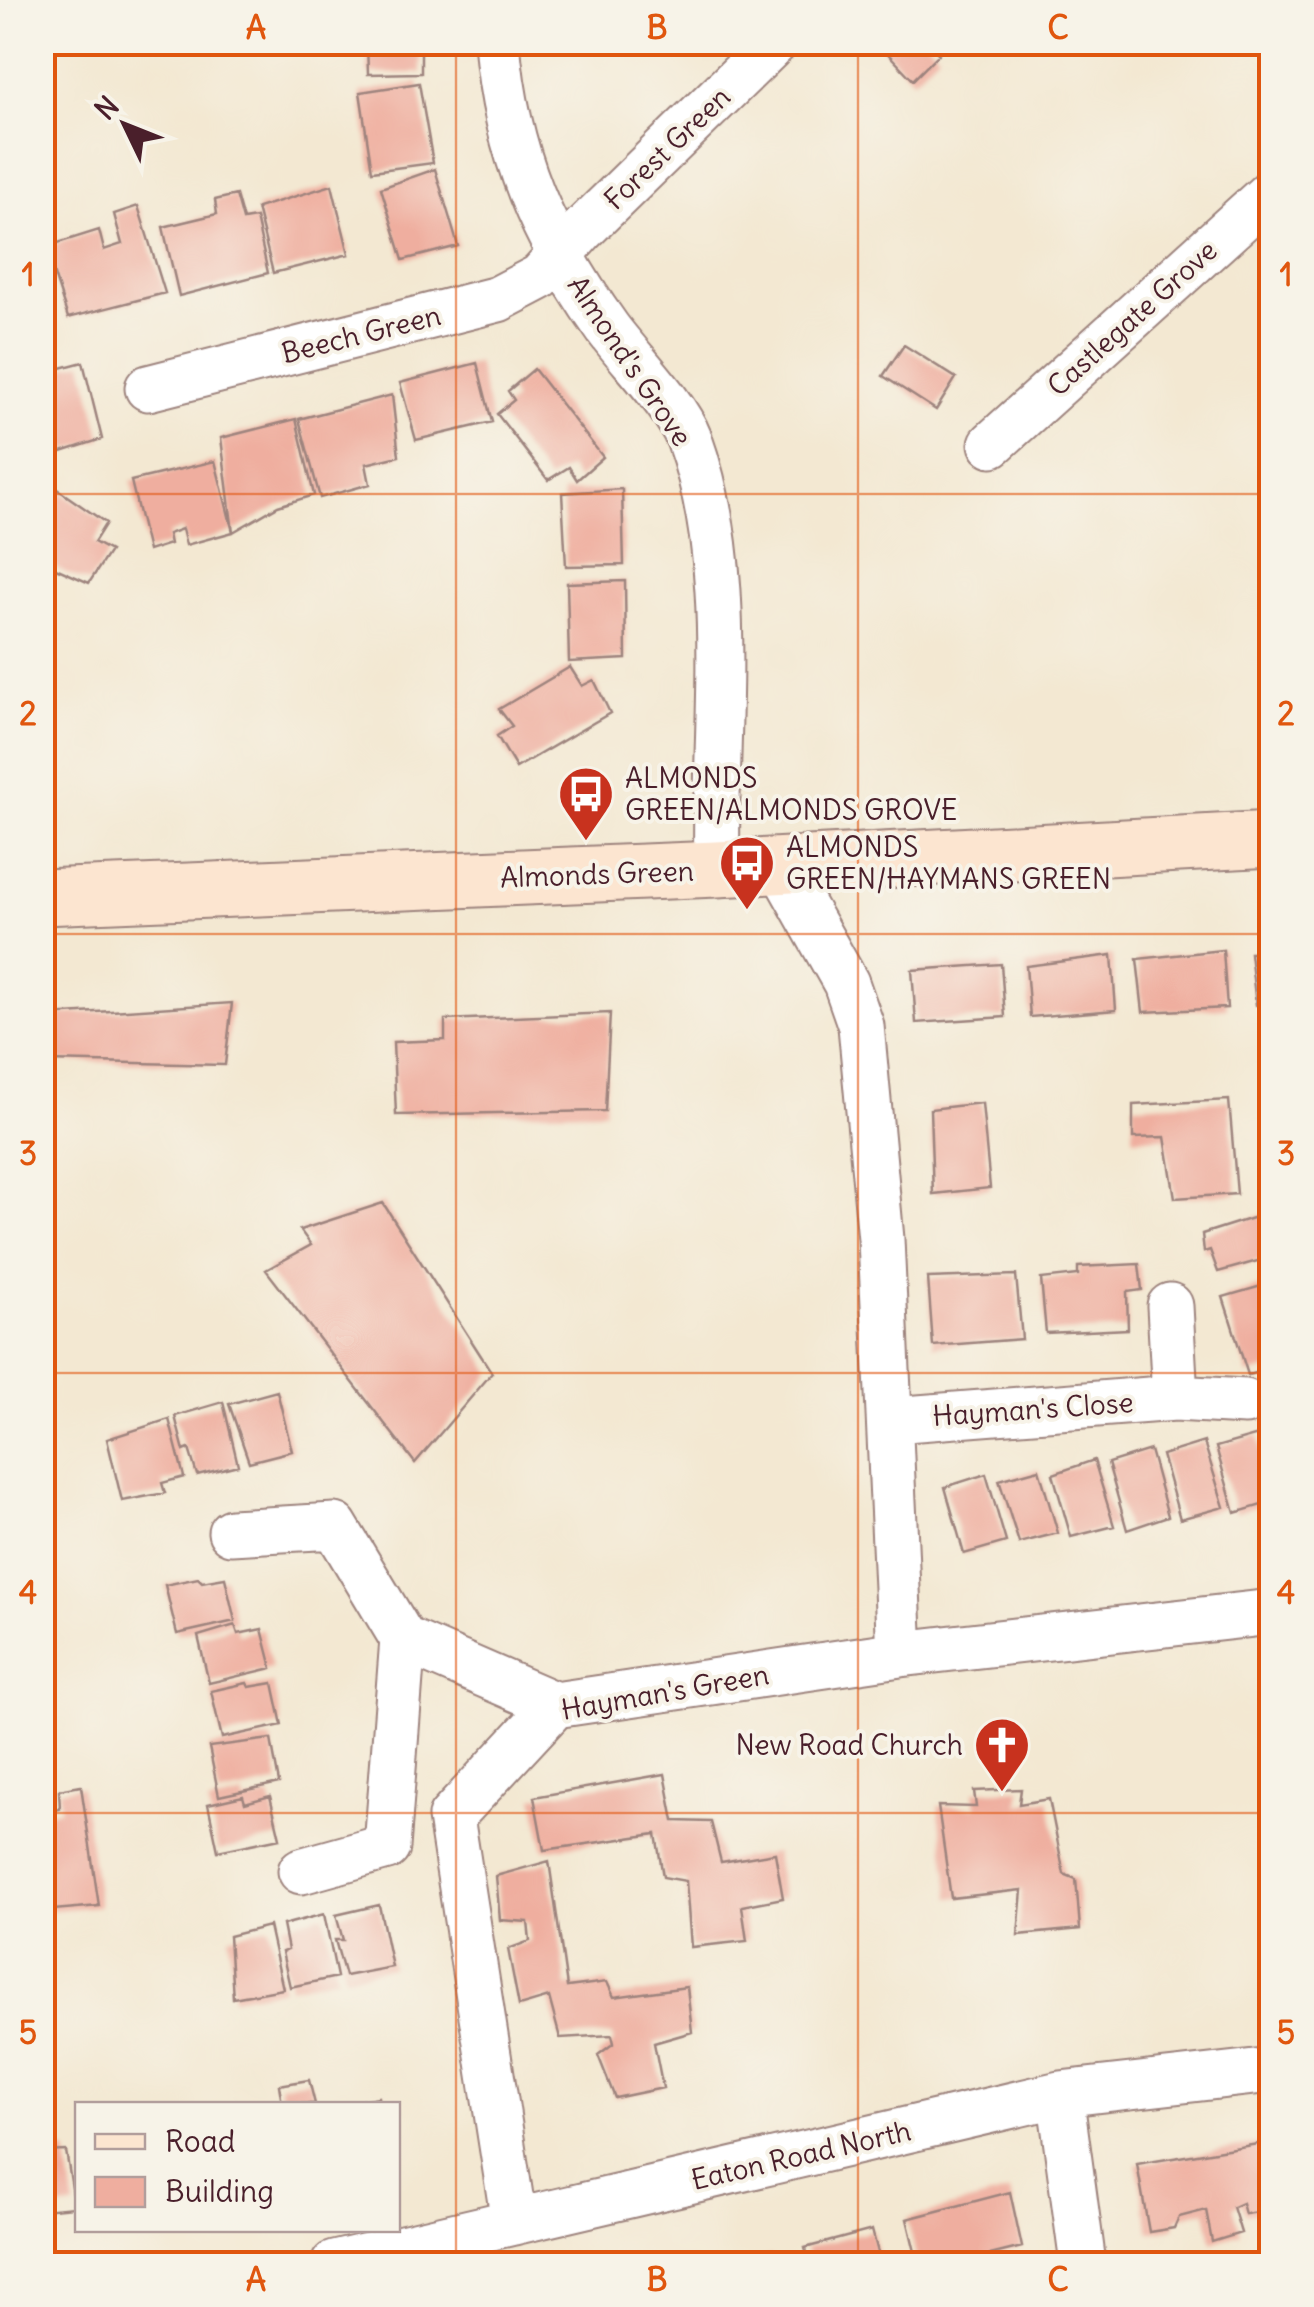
<svg xmlns="http://www.w3.org/2000/svg" width="1314" height="2307" font-family="Delius,sans-serif">
<style>
.building{fill:#efae9f}
.lines{fill:none;stroke-linecap:round;stroke-linejoin:round}
.street-casing{stroke:#9e847e;stroke-width:49}
.secondary-casing{stroke:#9e847e;stroke-width:59}
.street{stroke:#fff;stroke-width:45}
.secondary{stroke:#fce5d0;stroke-width:55}
.grid{fill:none;stroke:#e0560e;stroke-width:2.5;stroke-opacity:0.55}
.labels{text-anchor:middle;stroke-width:8;stroke-linejoin:round;paint-order:stroke}
.street-label{font-size:28px;fill:#4a1f2b;stroke:#f7f3e8}
.poi-label{font-size:28px;fill:#4a1f2b;stroke:#f7f3e8;text-anchor:start}
.neatline{fill:none;stroke:#e0560e;stroke-width:4}
.grid-label{font-size:32px;text-anchor:middle;font-weight:bold;fill:#e0560e}
</style>
<rect width="100%" height="100%" fill="#f7f3e8"/>
<filter id="ink" filterUnits="userSpaceOnUse"><feTurbulence type="fractalNoise" baseFrequency=".01" numOctaves="2"/><feDisplacementMap in="SourceGraphic" scale="20" xChannelSelector="R" yChannelSelector="G"/><feConvolveMatrix kernelMatrix="1 2 1 2 8 2 1 2 1" color-interpolation-filters="sRGB"/></filter>
<filter id="wash" filterUnits="userSpaceOnUse"><feTurbulence type="fractalNoise" baseFrequency=".0048" numOctaves="4" result="noise"/><feDisplacementMap in="SourceGraphic" scale="40" xChannelSelector="R" yChannelSelector="G"/><feGaussianBlur stdDeviation="2.25" result="paint"/><feColorMatrix in="noise" values="0 0 0 0 0 0 0 0 0 0 0 0 0 0 0 0 0 1.4 0 .05"/><feComposite in="paint" operator="in"/></filter>
<g filter="url(#wash)">
<rect width="100%" height="100%" fill="#f3e8d2"/>
<g id="blocks">
<!-- building -->
<path class="building" d="M367,42h54v31l-53,1z
M877,42h50l12,12 -26,26z
M419,83l14,80 -61,8 -12,-79z
M435,169l23,77 -55,14 -22,-72z
M332,185l17,69 -76,19 -16,-65z
M236,195l7,25 13,-2 12,55 -89,23 -16,-69 54,-13 -2,-14z
M138,206l27,87 -97,25 -23,-71 54,-17 5,20 18,-6 -8,-30z
M904,345l52,33 -20,32 -53,-34z
M83,362l19,77 -56,18 -4,-84z
M477,363l15,59 -76,18 -16,-57z
M534,369l69,88 -26,23 -8,-13 -21,13 -51,-66 17,-14 -6,-9z
M392,395l7,61 -33,8 4,20 -50,14 -21,-79z
M296,419l18,76 -36,11 -45,26 -12,-94z
M215,461l18,71 -47,13 -4,-16 -14,5 2,10 -22,7 -17,-70z
M57,489l49,34 -12,19 16,9 -21,32 -40,-18 -2,6 -5,-3v-56z
M622,489l2,76 -58,1 -4,-73z
M625,581l1,78 -57,3 -2,-79z
M570,667l12,19 12,-6 16,33 -94,55 -19,-32 15,-10 -13,-17z
M1223,950l4,58 -84,4 -6,-53z
M1272,952v52l-16,1 -6,-52z
M1112,955l4,55 -86,7 -4,-51z
M1001,964l4,53 -89,6 -4,-53z
M232,1003l-7,62 -177,-4 3,-46z
M610,1013l-5,98 -209,4 -3,-73 52,-2v-20z
M1229,1100l8,94 -62,4 -10,-61 -32,1v-33z
M982,1103l8,85 -57,6 -3,-85z
M383,1203l109,170 -77,90 -149,-193 45,-25 -11,-15z
M1268,1213l4,44 -54,15 -8,-22 -6,2 -2,-18z
M1139,1264l3,26 -15,2 1,37 -82,4 -5,-54 37,-4v-8z
M1016,1275l6,64 -89,7 -5,-68z
M1272,1283v85l-24,7 -25,-78z
M277,1391l15,60 -43,11 -20,-58z
M223,1402l15,63 -41,10 -8,-26 -5,2 -9,-35z
M169,1419l15,58 -22,6 3,10 -43,8 -15,-62z
M1258,1435l14,67 -37,11 -19,-66z
M1204,1442l20,65 -44,12 -18,-64z
M1150,1450l18,66 -41,14 -19,-67z
M1094,1460l20,66 -43,11 -18,-63z
M1039,1469l19,64 -39,10 -20,-63z
M986,1474l20,68 -42,12 -19,-67z
M198,1578l4,4 23,-4 10,43 -58,13 -12,-49z
M235,1625l3,9 24,-5 10,39 -63,15 -11,-47z
M247,1683l2,4 24,-4 9,42 -60,13 -11,-47z
M271,1739l8,44 -60,13 -10,-49z
M665,1774l9,47 37,1 10,40 54,-9 8,45 -41,8 5,35 -56,6 -5,-66 -23,-4 -7,-43 -112,16 -10,-53z
M81,1786l18,120 -57,5v-99l18,-3 -1,-19z
M1021,1789l-2,15 30,-5 15,75 12,5 4,50 -62,6 4,-45 -71,8 -13,-92 38,1 -2,-16z
M243,1796l2,7 25,-7 10,42 -62,13 -10,-47z
M549,1861l18,126 40,-5 7,15 73,-10 5,45 -38,11 9,45 -48,10 -17,-43 16,-12 -2,-8 -52,3 -11,-41 -30,9 -11,-57 22,-8 -2,-19 -28,-2 -4,-44z
M379,1905l13,62 -47,9 -10,-36h8l-7,-25z
M324,1914l13,63 -47,10 -8,-35 6,-2 -5,-25z
M269,1926l14,63 -50,9 -4,-62z
M309,2080l6,24h-33l-3,-19z
M378,2097l1,7h-32v-1z
M1264,2143l8,67 -27,4 -3,-11 -9,4 8,26 -29,9 -6,-32 -27,7 -5,11 -25,4 -12,-68z
M66,2151l9,56 -33,3v-58z
M1010,2192l12,55 -68,17h-36l-11,-45z
M872,2230l9,34h-72l-4,-16z
M771,2255l3,9h-33v-1z"/>
</g>
</g>
<g filter="url(#ink)">
<use href="#blocks" fill-opacity="0" stroke="#9e847e" stroke-width="2.5"/>
<g class="lines">
<!-- street casing -->
<g class="street-casing">
<path id="street" d="M497,42c9,111 46,197 111,287 23,31 68,76 81,110 49,135 24,289 28,430
M148,388l350,-89 42,-22 41,-46 194,-189
M992,444l280,-253
M779,864l67,119 15,43 20,213 19,415
M1170,1306l5,92
M892,1420l283,-22 70,4
M231,1532l104,-6 68,113 -16,208 -86,24
M403,1639l152,66
M1060,2094l23,170
M514,2222l-63,-405 104,-112 345,-51 372,-42
M334,2264l726,-170 212,-24"/>
</g>
<!-- secondary casing -->
<g class="secondary-casing">
<path id="secondary" d="M42,897l675,-28 555,-30"/>
</g>
<!-- street -->
<use href="#street" class="street"/>
<!-- secondary -->
<use href="#secondary" class="secondary"/>
</g>
</g>
<!-- grid -->
<path class="grid" d="M456,42v2222M858,42v2222M42,494h1230M42,934h1230M42,1373h1230M42,1813h1230"/>
<!-- icons -->
<defs>
<g id="bus-pin" transform="scale(2.875)"><path d="M0 17L-7.5 6A9.5 9.5 0 1 1 7.5 6Z" fill="#c8321e" stroke="#f7f3e8"/><path d="M-5-6H5V4H4V6H2V4H-2V6H-4V4H-5ZM-3.5-4V0h7V-4ZM-3.5 1.2v1.5H-2V1.2ZM2 1.2v1.5H3.5V1.2Z" fill="#fff"/></g>
<g id="church-pin" transform="scale(2.875)"><path d="M0 17L-7.5 6A9.5 9.5 0 1 1 7.5 6Z" fill="#c8321e" stroke="#f7f3e8"/><path d="M-1.2-6h2.4v3.5h3.3v2.4h-3.3V6h-2.4V-.1h-3.3v-2.4h3.3Z" fill="#fff"/></g>
</defs>
<g fill-rule="evenodd">
<use href="#bus-pin" x="586" y="794"/>
<use href="#bus-pin" x="747" y="863"/>
<use href="#church-pin" x="1002" y="1745"/>
</g>
<g class="labels">
<!-- street labels -->
<g class="street-label">
<text transform="translate(667 148) rotate(-44)" y="10">Forest Green</text>
<text transform="translate(1132 318) rotate(-42)" y="10">Castlegate Grove</text>
<text transform="translate(361 334) rotate(-14)" y="10">Beech Green</text>
<text transform="translate(630 361) rotate(56)" y="10">Almond's Grove</text>
<text transform="translate(597 874) rotate(-2)" y="10">Almonds Green</text>
<text transform="translate(1033 1409) rotate(-4)" y="10">Hayman's Close</text>
<text transform="translate(665 1692) rotate(-10)" y="10">Hayman's Green</text>
<text transform="translate(801 2155) rotate(-13)" y="10">Eaton Road North</text>
</g>
<!-- poi labels -->
<g class="poi-label">
<text x="625" y="788">ALMONDS<tspan x="625" dy="32">GREEN/ALMONDS GROVE</tspan></text>
<text x="786" y="857">ALMONDS<tspan x="786" dy="32">GREEN/HAYMANS GREEN</tspan></text>
<text x="963" y="1755" text-anchor="end">New Road Church</text>
</g>
</g>
<!-- margin -->
<rect width="1314" height="2307" fill="none" stroke="#f7f3e8" stroke-width="110"/>
<!-- legend -->
<rect x="75" y="2102" width="325" height="130" fill="#f7f3e8" stroke="#b29e9c" stroke-width="2.5"/>
<rect x="95" y="2134" width="50" height="15" fill="#fce5d0" stroke="#b29e9c" stroke-width="2.5"/>
<text x="165" y="2152" font-size="30" fill="#4a1f2b">Road</text>
<rect x="95" y="2177" width="50" height="30" fill="#efae9f" stroke="#b29e9c" stroke-width="2.5"/>
<text x="165" y="2202" font-size="30" fill="#4a1f2b">Building</text>
<!-- north arrow -->
<g transform="translate(125 125) rotate(313)" stroke="#f7f3e8" stroke-width="8" paint-order="stroke">
<path d="M0-8L18 38L0 25L-18 38Z" fill="#4a1f2b"/>
<text y="-15" font-size="28" font-weight="bold" text-anchor="middle" fill="#4a1f2b">N</text>
</g>
<rect x="55" y="55" width="1204" height="2197" class="neatline"/>
<g class="grid-label">
<text x="256" y="39">A</text>
<text x="657" y="39">B</text>
<text x="1058" y="39">C</text>
<text x="28" y="286">1</text>
<text x="1286" y="286">1</text>
<text x="28" y="725">2</text>
<text x="1286" y="725">2</text>
<text x="28" y="1165">3</text>
<text x="1286" y="1165">3</text>
<text x="28" y="1604">4</text>
<text x="1286" y="1604">4</text>
<text x="28" y="2044">5</text>
<text x="1286" y="2044">5</text>
<text x="256" y="2291">A</text>
<text x="657" y="2291">B</text>
<text x="1058" y="2291">C</text>
</g>
</svg>
